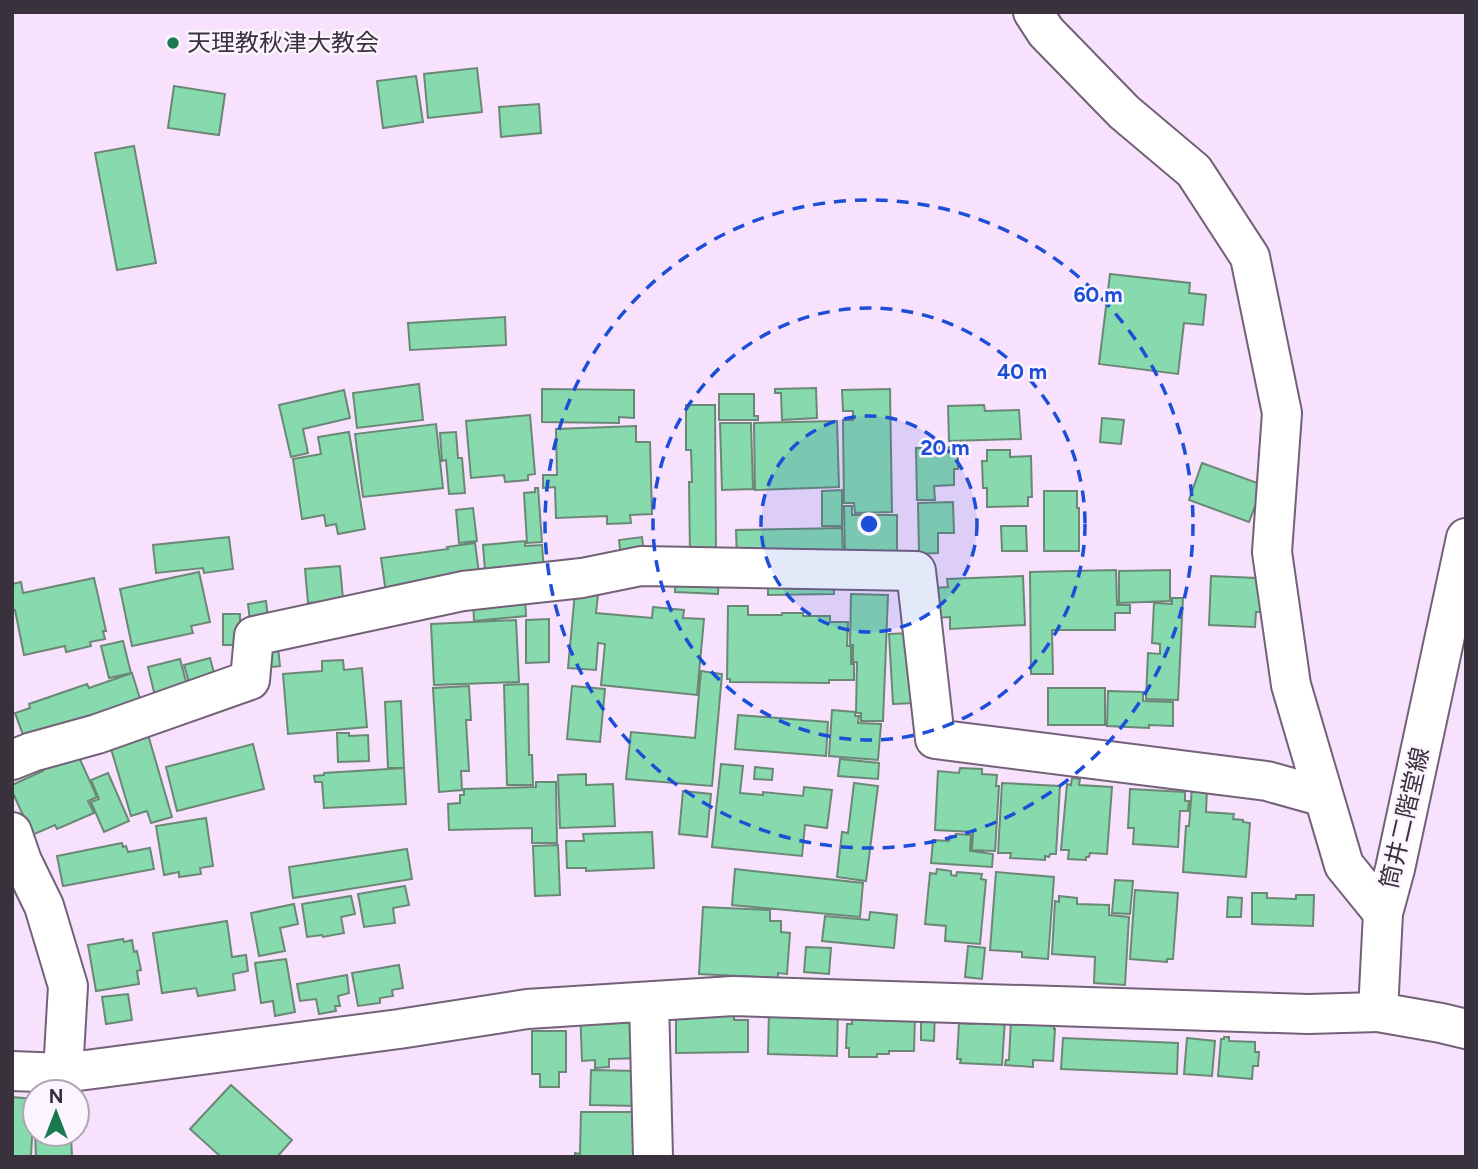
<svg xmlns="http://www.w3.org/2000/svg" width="1478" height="1169" font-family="Figtree,'Noto Sans JP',sans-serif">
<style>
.building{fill:#87daad;stroke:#6b8877;stroke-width:2}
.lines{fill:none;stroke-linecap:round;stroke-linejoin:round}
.minor-casing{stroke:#736178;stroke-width:42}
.major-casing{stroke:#736178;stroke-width:42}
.minor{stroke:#fff;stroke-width:38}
.major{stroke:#fff;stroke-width:38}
.ring{fill:none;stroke:#1d4ed8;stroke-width:3.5;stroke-dasharray:12 9}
.poi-dot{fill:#1a794f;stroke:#fcf4ff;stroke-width:2.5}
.labels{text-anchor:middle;stroke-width:5;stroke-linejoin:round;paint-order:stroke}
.poi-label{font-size:24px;fill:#39313b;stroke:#fcf4ff;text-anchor:start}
.street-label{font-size:24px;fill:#39313b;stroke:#fcf4ff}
.centre{fill:#1d4ed8;stroke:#fcf4ff;stroke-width:3.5}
.ring-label{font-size:21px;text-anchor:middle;font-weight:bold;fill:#1d4ed8;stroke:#fcf4ff;stroke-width:5;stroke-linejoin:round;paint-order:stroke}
</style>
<rect width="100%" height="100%" fill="#f7e1fc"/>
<!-- building -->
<path class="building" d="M477,68l5,44 -54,6 -4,-44z
M416,76l7,46 -40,6 -6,-47z
M174,86l51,8 -6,41 -51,-7z
M539,104l2,29 -40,4 -2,-30z
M134,146l22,117 -39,7 -22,-117z
M1110,274l80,9 -1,10 17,2 -3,30 -19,-2 -6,51 -79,-10z
M505,317l1,28 -96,5 -2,-27z
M419,384l4,36 -66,8 -4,-35z
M816,388l1,30 -35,2 -1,-27h-6v-4z
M542,389l92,1v28l-15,-1v6l-77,-1z
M890,389l2,123 -37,1 -1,-10h-10l-1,-83h10v-9h-10l-1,-21z
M344,390l6,28 -47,11 5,24 -17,4 -12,-52z
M719,394h35v22h4v4h-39z
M686,405h29l1,151h-26l-1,-74h3l-1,-32h-5z
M984,405l1,6 34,-1 2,29 -72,2 -1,-35z
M530,415l5,59 -7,1v5l-23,2 -1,-7 -33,3 -5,-57z
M1102,418l22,2 -3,24 -21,-2z
M837,421l2,66 -84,3 -1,-67z
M720,423h31l2,66 -31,1z
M436,424l7,64 -80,9 -8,-63z
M636,426v16h14l2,72 -22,1 1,8 -24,1v-8l-51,2 -1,-31 -12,1v-13h14l-1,-46z
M349,432l16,97 -27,5 -2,-10 -10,2 -2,-11 -22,4 -9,-60 28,-5 -3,-17z
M456,432l2,26h4l3,35 -16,1 -3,-34 -4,1 -2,-28z
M958,447v22h-4v16l-20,1 1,14h-18l-1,-52z
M987,450h23v7l21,-1 1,41h-4v9l-41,1v-19h-4l-1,-27h5z
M1202,463l61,22 -14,37 -60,-22z
M535,488h3l4,54 -15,1 -3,-50 11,-1z
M842,490v36h-20v-35z
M1044,491h33v17h2v43h-35z
M953,502l1,31h-16v20l-19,1 -1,-51z
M844,506h8v9h45v43l-52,1z
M473,508l4,33 -18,2 -3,-33z
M1001,526h25l1,25h-25z
M842,528l1,30 -106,2 -1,-30z
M229,537l4,32 -29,4 -1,-5 -47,5 -3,-28z
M642,537l2,17 -23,3 -2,-17z
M525,541v5l17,-1 2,27 -58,10 -3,-37z
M475,543l5,38 -94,12 -5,-35 67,-9 -1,-2z
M340,566l3,33 -35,4 -3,-34z
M1116,570l1,35h13v8h-15v17h-63l1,44h-22l-1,-102z
M1170,570v31l-51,2v-32z
M199,572l11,50 -19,4 2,7 -61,13 -12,-57z
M676,573l43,3 -1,18 -43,-2z
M834,576v18l-66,1v-18z
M1023,576l2,49 -75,4v-12l-16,1 -1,-30 15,-1 -1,-8z
M1211,576l46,2v8h9l-1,26h-9l-1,15 -46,-2z
M94,578l12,53h-3l2,8 -15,3 1,4 -25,6 -1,-6 -41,9 -9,-45h-3v-26l9,-2 2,11z
M575,592l23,2 -2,19 56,5 1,-11 31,3 -1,8 21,1 -7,76 -96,-10 4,-41 -7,-1 -2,27 -28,-2z
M851,594l37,1 -5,126h-22v-8h-5l1,-51h-4v-17h-3z
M525,595l1,21 -52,5 -1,-22z
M1172,598h11l-5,102 -32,-1 2,-46 12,1v-10l-8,-1 2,-40 18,1z
M266,601l2,18 -18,2 -2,-17z
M728,606h20v9h34v-2h21v3h27v6h18l-1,24h4v18h3v16h-25v3l-99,-1v-3h-3z
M223,614h17v31h-17z
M549,619v43l-23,1v-43z
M516,620l3,62 -85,3 -3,-61z
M911,633l4,70 -22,1 -4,-70z
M277,638l3,28 -19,2z
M123,641l8,32 -22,5 -8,-32z
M210,658l6,22 -26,6 -6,-21z
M180,659l8,30 -33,7 -7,-29z
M343,660l1,10 18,-2 5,59 -79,7 -5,-60 39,-3v-10z
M701,671l21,3 -10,112 -86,-7 5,-47 64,6z
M132,673l9,29 -115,41 -11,-30 15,-5 -1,-4 58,-20 2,4z
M528,684l1,71h3l1,30h-26l-3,-100z
M469,686l2,34h-5l3,51h-8l1,19 -23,2 -6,-104z
M572,686l33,3 -5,53 -33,-3z
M1048,688h57v37h-57z
M1108,691l35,1v9l30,1v24l-24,-1v3l-42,-2z
M401,701l3,67h-16l-3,-66z
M832,710l23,2v4h4l-1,7 23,1 -3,36 -49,-4z
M738,715l90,7 -2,34 -91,-7z
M144,721l28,96 -21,6 -4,-12 -16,5 -25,-84z
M337,733h12v3l19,-1 1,26 -31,1z
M253,744l11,45 -87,22 -11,-44z
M78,755l19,42 -9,4 6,12 -37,16 -2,-4 -23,10 -20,-44v-6l31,-14 -1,-4z
M840,759l39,4 -1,16 -40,-3z
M721,764l22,2 -3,27 23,2v-3l40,4 1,-9 28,3 -5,38 -22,-3 -3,31 -90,-9z
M755,767l18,2 -1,11 -18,-1z
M404,768l2,36 -82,4 -2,-26h-7l-1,-6 10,-1v-2z
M960,768l22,1v5l15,1 -1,11h3l-4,65 -23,-1 1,-18 -38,-2 3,-59 21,2z
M108,773l21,48 -25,11 -13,-30 8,-3 -8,-19z
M586,774v11l27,-1 2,42 -55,2 -2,-53z
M1072,778l8,1 -1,6 33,2 -5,67 -17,-1 -1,4h-3v3l-18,-1 1,-9h-8l6,-66 4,1z
M536,782h20l1,61h-25v-15l-83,2 -1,-26 12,-1v-8h4v-6l72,-2z
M854,783l24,3 -12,95 -29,-4 5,-45 6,1z
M1002,783l58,3 -4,68h-6l-1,3 -4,-1v4l-35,-2 1,-5h-13z
M1192,787l15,2 -1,23 28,2 -1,5 10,1v2l7,1 -4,54 -63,-5 3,-46h3z
M1130,789l55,3v9h4l-1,10h-8l-2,36 -45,-3 1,-16h-6z
M683,791l28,3 -4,43 -28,-3z
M206,818l7,48 -13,2 1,6 -22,3v-5l-15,3 -8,-49z
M652,832l2,36 -68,3v-3h-19l-1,-27h18l-1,-7z
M956,834l15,1 -1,16 23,3 -1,13 -61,-4 2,-23 16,1 1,-5 6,1z
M122,843l1,4 3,-1 2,6 22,-4 4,21 -91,17 -6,-30z
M558,845l2,50 -25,1 -2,-50z
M407,849l5,30 -119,19 -4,-31z
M735,869l128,14 -3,34 -128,-12z
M937,869l14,2v4l5,1 1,-4 25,2 -1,5 5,1 -6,64 -35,-3 1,-15 -21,-2 5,-51 6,1z
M996,872l58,5 -6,82 -26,-2v-5l-32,-2z
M1115,880l18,1 -3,33 -18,-1z
M405,886l4,19 -16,3 2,15 -31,4 -6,-33z
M1135,890l43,3 -5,66h-6v3l-37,-3z
M1252,893h15v5l29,1v-4h18l-1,31 -61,-2z
M351,896l4,18 -14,3 3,16 -21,4 -1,-2 -15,2 -5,-33z
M1059,896l18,2v6l32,1v10l20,2 -4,68 -31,-2 1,-26 -43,-3 3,-53 4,1z
M1228,897l14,1 -1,19h-14z
M294,904l4,20 -18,4 5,23 -26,5 -8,-43z
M703,907l67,3v11h11v11l9,1 -3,41 -9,-1v5l-79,-4z
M870,912l27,3 -3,33 -72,-7 3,-25 44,4z
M227,921l5,36 14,-2 2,16 -15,3 2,16 -37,6 -2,-8 -34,5 -9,-60z
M123,939l1,3 8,-2 2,12 3,-1 4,19 -4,1 2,13 -43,7 -8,-46z
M968,946l17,2 -3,31 -17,-2z
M806,947l25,1 -2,26 -25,-2z
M286,959l9,53 -20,4 -2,-15 -12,2 -6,-40z
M399,965l4,23 -11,2 1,6 -13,2v5l-22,3 -6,-33z
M347,975l2,18 -11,3 2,10h-5l1,5 -17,3 -3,-15 -16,2 -3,-17z
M128,994l4,26 -26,4 -4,-27z
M580,1007l67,16 -4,35 -34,1v8l-14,1v-8l-13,1z
M921,1008h14l-1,33 -13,-1z
M769,1009l69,1 -1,46 -69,-2z
M734,1011v9h14v32l-72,1v-41z
M852,1011l63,3 -1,37h-25v3h-12v3h-28v-9h-3l1,-24h5z
M974,1017l31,2 -3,46 -42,-2 1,-4h-4l2,-36 15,1z
M1011,1020l43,3v6h1l-2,32 -20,-1v7l-28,-2 1,-5h3z
M532,1031h34v41h-7v15h-19v-13h-8z
M1224,1037h5v4l26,1v10h4l-1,14h-5l-1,13 -34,-3 3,-37h3z
M1063,1038l115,5 -1,31 -116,-5z
M1187,1038l28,3 -3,35 -28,-2z
M591,1070l47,1v35l-48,-1z
M231,1085l61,55 -15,17h-56l-31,-28z
M12,1097l22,2 -3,58h-19z
M34,1110l1,24h36l1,23h-36z
M581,1112h56l-1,45h-61v-4l5,1z"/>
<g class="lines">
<!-- minor casing -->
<g class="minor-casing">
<path id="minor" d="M1033,12l13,20 78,80 70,59 56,86 32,156 -10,139 19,133 53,180 39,48
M12,760l20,-8 65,-18 153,-54 4,-44 209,-45 119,-13 59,-12 275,5 19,168 332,42 57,16
M12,832l10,29 22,45 24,80 -5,87
M649,1002l4,155
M12,1071l51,2 336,-44 128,-20 206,-13 575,18 70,-2"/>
</g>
<!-- major casing -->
<g class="major-casing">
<path id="major" d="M1466,538l-71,331 -12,44 -5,99 63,11 25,6"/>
</g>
<!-- minor -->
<use href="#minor" class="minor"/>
<!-- major -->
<use href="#major" class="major"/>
</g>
<!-- distance rings -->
<circle cx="869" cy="524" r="108" fill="#1d4ed8" fill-opacity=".12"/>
<g class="ring">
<circle cx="869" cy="524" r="108"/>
<circle cx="869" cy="524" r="216"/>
<circle cx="869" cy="524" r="324"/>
</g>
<!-- markers -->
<circle class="poi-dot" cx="173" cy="43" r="7"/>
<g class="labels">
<!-- poi labels -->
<g class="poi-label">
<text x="187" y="51">天理教秋津大教会</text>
</g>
<!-- street labels -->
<g class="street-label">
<text transform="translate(1405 818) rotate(-77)" y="8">筒井二階堂線</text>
</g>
</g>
<circle cx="869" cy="524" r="10" class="centre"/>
<g class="ring-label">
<text x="1098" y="302">60 m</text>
<text x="1022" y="379">40 m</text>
<text x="945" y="455">20 m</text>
</g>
<!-- border -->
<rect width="1478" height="1169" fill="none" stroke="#39313b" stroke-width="28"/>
<!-- north arrow -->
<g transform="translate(56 1113)"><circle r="33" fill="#fcf4ff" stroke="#aea6b1" stroke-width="2"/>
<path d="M0-5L12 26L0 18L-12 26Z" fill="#1a794f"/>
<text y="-10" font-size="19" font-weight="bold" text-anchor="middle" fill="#39313b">N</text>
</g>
</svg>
